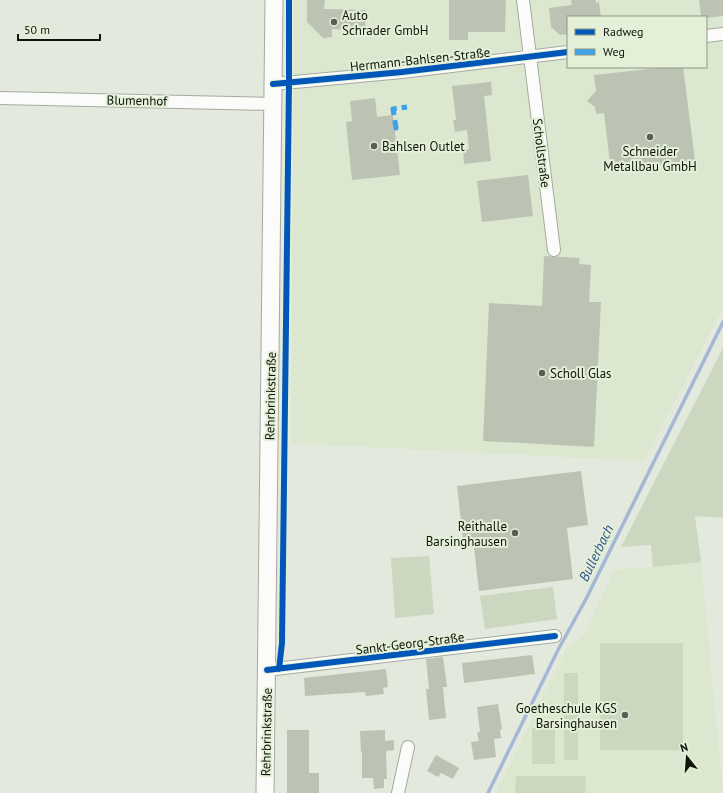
<svg xmlns="http://www.w3.org/2000/svg" width="723" height="793" font-family="'PT Sans',sans-serif">
<style>
.built{fill:#dce7d0;fill-rule:evenodd}
.green{fill:#ccd7bf}
.lines{fill:none;stroke-linecap:round;stroke-linejoin:round}
.stream{stroke:#a2b8d5;stroke-width:3.5}
.building{fill:#bcc3b3}
.street-casing{stroke:#a5aaa0;stroke-width:14}
.secondary-casing{stroke:#a5aaa0;stroke-width:19}
.street{stroke:#fbfcfa;stroke-width:12}
.secondary{stroke:#fbfcfa;stroke-width:17}
.quiet{stroke:#3da2e9;stroke-width:5;stroke-dasharray:10 5;stroke-linecap:butt}
.cycleway-casing{stroke:#e3efd6;stroke-width:8}
.cycleway{stroke:#0057b8;stroke-width:6}
.poi-dot{fill:#595e54;stroke:#e3efd6;stroke-width:1.5}
.labels{text-anchor:middle;stroke-width:4;stroke-linejoin:round;paint-order:stroke}
.poi-label{font-size:13px;fill:#0f130a;stroke:#e3efd6;text-anchor:start}
.street-label{font-size:13px;fill:#0f130a;stroke:#e3efd6}
.water-label{font-size:14px;font-style:italic;fill:#30538f;stroke:#e3efd6}
</style>
<rect width="100%" height="100%" fill="#e3e9dc"/>
<!-- built -->
<path class="built" d="M294,0h429v308l-79,153 -353,-18zM568,17h138v50h-138z
M701,562l22,231h-227l71,-146 17,-12 30,-65z"/>
<!-- green -->
<path class="green" d="M723,348v170l-28,-2 6,46 -48,5 -2,-22 -30,2z
M429,556l5,58 -39,4 -4,-60z
M553,587l4,32 -72,10 -5,-33z
M600,643h83v107h-83z
M564,673h14v87h-14z
M532,728h23v36h-23z
M516,776h70l-1,17h-70z"/>
<g class="lines">
<!-- stream -->
<path class="stream" d="M488,793l70,-143 28,-51 137,-277"/>
</g>
<!-- building -->
<path class="building" d="M307,0h18l-1,9 42,1 -1,20 -33,-1v8l-9,1 -16,-16z
M449,0h57l-1,32h-37v8h-19z
M571,0h25v3l3,-1 2,15h-33v17l-8,1 -9,-8 -2,-19 23,-3z
M699,0h24v16l-17,2v-1h-5z
M667,67h16l12,93 -84,11 -7,-58 -8,1 -1,-7 -8,-6 9,-10 -2,-16z
M491,82l1,13 -8,1 7,65 -27,3 -1,-14 6,-1 -2,-19 -12,2 -2,-12h3l-4,-34z
M375,98l2,19 16,-2 7,60 -48,5 -6,-58 6,-1 -2,-20z
M528,175l5,41 -51,6 -5,-41z
M544,256l36,2 -1,6 12,1 -2,37h12l-7,145 -111,-6 6,-138 53,3z
M581,471l7,54 -21,3 6,51 -94,12 -6,-52 -10,1 -6,-54z
M532,655l3,19 -71,9 -2,-20z
M443,657l4,30h-4l3,31 -17,2 -3,-31h3l-3,-30z
M386,669l2,18 -5,1 1,6 -18,2 -1,-4 -60,4 -1,-18z
M498,704l4,25 -2,1 1,8 -7,1 2,18 -22,3 -3,-18 8,-1 -2,-9h3l-3,-25z
M287,730h22v43h10v20h-32z
M385,730v11l9,-1v10l-8,1 1,28h-3v9l-10,1 -1,-11h-11v-26h-1l-1,-21z
M436,755l23,13 -6,11 -12,-6 -3,4 -11,-6z"/>
<g class="lines">
<!-- street casing -->
<g class="street-casing">
<path id="street" d="M523,0l31,250
M706,36l17,-2
M273,84l129,-12 166,-20
M0,98l273,6
M267,670l288,-34
M398,793l10,-46"/>
</g>
<!-- secondary casing -->
<g class="secondary-casing">
<path id="secondary" d="M265,793l9,-793"/>
</g>
<!-- street -->
<use href="#street" class="street"/>
<!-- secondary -->
<use href="#secondary" class="secondary"/>
<!-- quiet -->
<path class="quiet" d="M394,128h2l-3,-19 14,-2"/>
<!-- cycleway casing -->
<g class="cycleway-casing">
<path id="cycleway" d="M273,84l129,-12 166,-20
M279,669l3,-26 7,-560v-83
M267,670l288,-34"/>
</g>
<!-- cycleway -->
<use href="#cycleway" class="cycleway"/>
</g>
<!-- markers -->
<g class="poi-dot">
<circle cx="334" cy="22" r="4"/>
<circle cx="650" cy="137" r="4"/>
<circle cx="374" cy="146" r="4"/>
<circle cx="542" cy="373" r="4"/>
<circle cx="515" cy="533" r="4"/>
<circle cx="625" cy="715" r="4"/>
</g>
<g class="labels">
<!-- poi labels -->
<g class="poi-label">
<text x="342" y="20">Auto<tspan x="342" dy="15">Schrader GmbH</tspan></text>
<text x="382" y="151">Bahlsen Outlet</text>
<text x="650" y="156" text-anchor="middle">Schneider<tspan x="650" dy="15">Metallbau GmbH</tspan></text>
<text x="550" y="378">Scholl Glas</text>
<text x="507" y="531" text-anchor="end">Reithalle<tspan x="507" dy="15">Barsinghausen</tspan></text>
<text x="617" y="713" text-anchor="end">Goetheschule KGS<tspan x="617" dy="15">Barsinghausen</tspan></text>
</g>
<!-- street labels -->
<g class="street-label">
<text transform="translate(420 59) rotate(-6)" y="5">Hermann-Bahlsen-Straße</text>
<text transform="translate(137 100) rotate(1)" y="5">Blumenhof</text>
<text transform="translate(542 153) rotate(83)" y="5">Schollstraße</text>
<text transform="translate(270 396) rotate(-89)" y="5">Rehrbrinkstraße</text>
<text transform="translate(410 643) rotate(-7)" y="5">Sankt-Georg-Straße</text>
<text transform="translate(266 732) rotate(-89)" y="5">Rehrbrinkstraße</text>
</g>
<!-- water labels -->
<g class="water-label">
<text transform="translate(596 553) rotate(-64)" y="5">Bullerbach</text>
</g>
</g>
<!-- legend -->
<rect x="567" y="16" width="140" height="52" fill="#e3efd6" stroke="#8e9784"/>
<rect x="575" y="29" width="20" height="6" fill="#0057b8" stroke="#8e9784"/>
<text x="603" y="36" font-size="12" fill="#0f130a">Radweg</text>
<rect x="575" y="49" width="20" height="6" fill="#3da2e9" stroke="#8e9784"/>
<text x="603" y="56" font-size="12" fill="#0f130a">Weg</text>
<!-- north arrow -->
<g transform="translate(687 757) rotate(343)" stroke="#e3efd6" stroke-width="3" paint-order="stroke">
<path d="M0-3L7 15L0 10L-7 15Z" fill="#0f130a"/>
<text y="-6" font-size="11" font-weight="bold" text-anchor="middle" fill="#0f130a">N</text>
</g>
<!-- scale -->
<path d="M18 34v6h82v-6" fill="none" stroke="#0f130a" stroke-width="2"/>
<text x="24" y="34" font-size="12" fill="#0f130a" stroke="#e3efd6" stroke-width="3" paint-order="stroke">50 m</text>
</svg>
